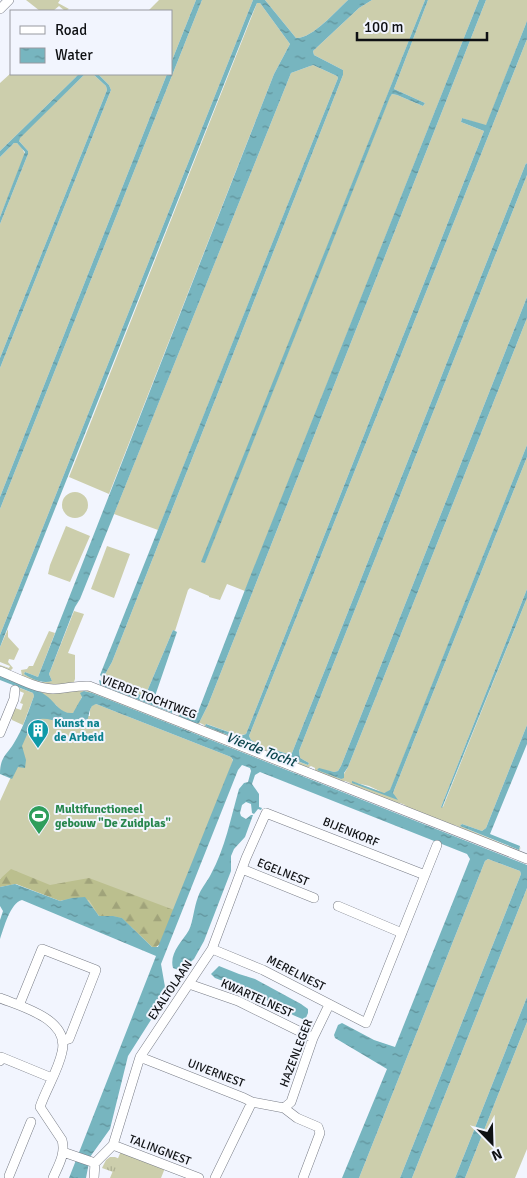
<svg xmlns="http://www.w3.org/2000/svg" width="527" height="1178" font-family="Signika,sans-serif">
<style>
.grass{fill:#ccceac}
.forest{fill:url(#forest-firs)}
.park{fill:url(#park-tufts)}
.water{fill:url(#water-ripples)}
.lines{fill:none;stroke-linecap:round;stroke-linejoin:round}
.street-casing{stroke:#797d87;stroke-width:10}
.street{stroke:#fff;stroke-width:9}
.labels{text-anchor:middle;stroke-width:4;stroke-linejoin:round;paint-order:stroke}
.street-label{font-size:12px;fill:#0f1114;stroke:#f2f5fe}
.culture-label{font-size:12px;font-weight:bold;fill:#0d838f;stroke:#f2f5fe;text-anchor:start}
.leisure-label{font-size:12px;font-weight:bold;fill:#27864d;stroke:#f2f5fe;text-anchor:start}
.water-label{font-size:14px;font-style:italic;fill:#0b454d;stroke:#f2f5fe}
</style>
<defs>
<pattern id="forest-firs" width="22" height="20" patternUnits="userSpaceOnUse" patternTransform="scale(1.25)"><rect width="22" height="20" fill="#bbbf8e"/><path d="M5 1l3.5 6h-7zM16 11l3.5 6h-7z" fill="#a0a37a"/></pattern>
<pattern id="park-tufts" width="24" height="20" patternUnits="userSpaceOnUse" patternTransform="scale(1.25)"><rect width="24" height="20" fill="#ccceac"/><path d="M3 7l-1-3M5 7V3M7 7l1-3M15 17l-1-3M17 17v-4M19 17l1-3" fill="none" stroke="#aeb093"/></pattern>
<pattern id="water-ripples" width="26" height="14" patternUnits="userSpaceOnUse" patternTransform="scale(1.25)"><rect width="26" height="14" fill="#77b5bf"/><path d="M2 4q2-2 4 0t4 0M15 11q2-2 4 0t4 0" fill="none" stroke="#60929a"/></pattern>
</defs>
<rect width="100%" height="100%" fill="#f2f5fe"/>
<!-- grass -->
<path class="grass" d="M26,0h34l-2,3 11,6 -4,2 -6,-5 -6,5h-13z
M159,0h37l-25,63v-52h-23z
M202,0h51l-253,635v-126z
M265,0h83c-12,11 -36,39 -52,38z
M372,0h53l-223,562h3l185,-466 2,-2 5,1 26,11 2,-3 -31,-14 34,-89h51l-234,591 -18,-7 -7,16 -11,-3v-1l-19,-8 -2,2 -13,41 -2,-1 -27,64 -5,1 -40,-15 1,-3 2,-1 8,-14 231,-587v-5l-29,-15 -1,-4 46,-43z
M486,0h41v21l-41,105 -24,-8 -1,4 23,9 -238,603c-8,4 -30,-8 -40,-10l-1,2 54,21 1,-2 -9,-5 -2,-4 278,-697v125l-1,-1 -234,590 -4,1 -13,-4 -2,2 35,13 1,-2 -9,-5 -1,-7 228,-576v122l-186,469 -3,5 -4,1 -17,-3 24,10 7,-12 179,-449v127l-137,346 -6,2 -15,-7 -17,-4 42,14 -1,-3 134,-336v132l-86,218h2l84,-209v127l-41,103 -4,3 -20,-7 -2,2 58,24 3,-3 -2,4h-5l-50,-19c-5,-6 -8,-8 -15,-6l-43,-19 -1,-2 -5,-2 -3,1 -46,-18 -1,-3 -5,-2 -5,2 -25,-11v-4l-4,-2 -4,2 -34,-11 -4,-5 -4,-2 -2,2 -56,-22 -3,-5 -4,-2 -1,2 -21,-6v-4l14,8h7l9,-18z
M257,3h3l30,41 -16,30 -165,420 -40,-17z
M313,65l24,11 1,2 -180,452 -44,-16 177,-441z
M11,73l68,1 -79,77v-68z
M85,74h8l13,12 1,4 -107,268v-134l28,-70v-3l-9,-10v-3z
M98,74h69l-167,423v-129l111,-278 -2,-5z
M14,143h3l5,5 3,6 -25,63v-60z
M62 505a13 13 0 1 1 26 0a13 13 0 1 1-26 0Z
M66,526l24,10 -20,46 -22,-8 2,-9z
M107,546l23,8 -16,44 -23,-9z
M74,611l10,3 -16,39 7,2v24l-1,3c-21,7 -33,2 -52,-6l-1,-6 6,-1 2,-3h4l16,-35 6,2 -17,44 -13,-5 -1,2 17,8 11,-1 -3,-7z
M8,629v8l11,12 -5,11 -5,-1 -1,3 5,6 -3,3 -10,-2v-4l9,3 1,-2 -10,-4v-15z
M23,685l60,3 283,110 -1,2 -273,-107 -8,-2 -7,18 -4,4c-7,1 -13,-2 -17,-8z
M17,687l16,6 1,3 -11,29 -11,-5 -1,-2 4,-10 6,2 2,-6 -3,-1 4,-10 -7,-3z
M96,704l135,53 2,4 -69,179 -161,-63 -3,2v-78l10,-22 23,-67 57,4v-6l2,-5z
M488,859l32,12 1,3 -121,304h-41l126,-317z
M527,888v109l-72,181h-43z
M527,1022v127l-12,29h-50z
M121,1151l44,17 -4,10h-51z"/>
<!-- forest -->
<path class="forest" d="M11,869l39,16 39,-7 85,32 -13,33 -6,5 -3,-1 -30,-29 -9,-2h-14l-10,-16 -17,-2 -12,3 -44,-17 -16,3v-8z"/>
<!-- park -->
<path class="park" d="M110,1157h5l21,9 -6,12 -28,-10 4,-8z"/>
<!-- water -->
<path class="water" d="M196,0h6l-202,509v-12l167,-423h4v-11z
M253,0h12l31,38c16,1 40,-27 52,-38h24l-13,8 -46,43 1,4 29,15v5l-231,587 -8,14 -2,1 -2,-2 238,-597 -1,-2 -24,-11 -22,8 -211,526 -5,8 -26,67 3,7c-10,3 -20,-2 -28,-7l1,-2 13,5 236,-603 16,-30 -30,-41h-3l-7,16 -250,628v-12z
M425,0h3l-34,89 31,14 -2,3 -26,-11 -5,-1 -2,3 -185,466 -4,-1z
M479,0h7l-278,705 -9,18c-7,1 -15,-3 -20,-7l1,-3 12,4 6,-5 50,-130z
M527,21v18l-278,697 2,4 10,6 -2,1 -52,-20 -2,-1 1,-2 34,12 6,-2 238,-603 -23,-9 1,-4 24,7z
M79,74h6l-65,64 -1,3 9,10v3l-28,70v-7l25,-65 -8,-9h-3l-14,14v-6z
M93,74h5l11,11 2,5 -111,278v-10l107,-268 -1,-4z
M526,163l1,1v11l-228,576 1,7 9,5 -1,2 -34,-13 1,-2 13,4 4,-1z
M527,297v21l-179,449 -4,6v5l-3,1 -24,-9 2,-2 15,4 4,-1 3,-5z
M527,445v12l-134,336 5,7 -46,-17v-2l32,12 6,-3z
M527,589v9l-85,210 -1,-1z
M173,630l4,2 -23,67 1,2 18,8 -1,4 -72,-28 -1,-5 42,15 5,-1z
M0,675c15,7 35,11 48,22 8,7 13,17 25,16l9,-16 -2,-4 4,-2 8,2 435,172v23l-115,290h-12l121,-304 -1,-3 -32,-12 -3,2 -126,317h-17l45,-109 -52,-31 -1,-3 4,-10 4,-2 32,17 21,7 75,-188 -3,-5 -207,-82 -5,3 -3,9 7,10v13l3,1 -1,2 -3,-1 -4,5 -2,-1 -1,-9 -5,-2 -4,3 -2,8 1,3 5,3 5,-4h2l-8,22 -11,12 -3,7v15l-27,70 -10,18 -13,12 -8,-3c-4,-15 9,-26 16,-38 4,-8 5,-23 9,-33 3,-9 9,-15 13,-23 14,-25 20,-57 28,-85l5,-6 4,-1 3,-11 -1,-3 -8,-3 -4,5 -77,194 4,23 -2,14 -35,55 -18,73 -20,28 -4,21h-17l87,-222 -134,-56c-12,3 -18,28 -22,39v-19l3,-9 -3,-5v-19l15,-3 45,17 12,-3 13,-1 14,19h14l9,2 30,29h6l75,-187 -2,-3 -135,-53 -4,2c-6,10 0,14 -13,22 -14,-3 -33,-14 -46,-7l-11,25 4,14 -1,8 -7,-1 -6,12 -12,-5c0,-17 6,-18 14,-31 9,-14 14,-31 20,-47l-1,-3 -33,-13z
M527,725v19l-37,90 30,12 -1,4 -59,-24 2,-2 20,7 4,-3z
M219,966l20,8 16,5 46,25 7,5v4l-3,7c-20,-7 -35,-19 -53,-28 -11,-6 -25,-9 -37,-14l-4,-4z
M527,997v25l-62,156h-10z"/>
<g class="lines">
<!-- street casing -->
<g class="street-casing">
<path id="street" d="M0,9l9,-9
M0,671c17,7 35,17 53,18 12,0 24,-4 36,-3l438,173
M0,733l14,-34 1,-9
M242,869l72,29
M425,875l12,-30
M338,906l64,27
M189,984l49,17 75,37
M0,998c22,9 70,21 62,54 -4,19 -16,37 -22,55l22,33c4,14 -4,26 -9,38
M20,1003l22,-54 54,21 -27,69 -7,2
M140,1057l104,41 8,4 32,6 13,10 21,9 2,6 -17,45
M0,1061l1,-4 51,21
M284,1108l7,-6 22,-64 16,-33
M113,1145l86,33
M63,1152l32,11
M9,1176l22,-54
M94,1178l1,-15 18,-18 27,-88 72,-108 34,-91 20,-45 159,62 -59,148 -103,-53 -51,-21
M215,1178l37,-76"/>
</g>
<!-- street -->
<use href="#street" class="street"/>
</g>
<!-- icons -->
<defs>
<g id="building-pin" transform="scale(1.125)"><path d="M0 17L-7.5 6A9.5 9.5 0 1 1 7.5 6Z" fill="#0f9aa8" stroke="#f2f5fe"/><path d="M-4-6H4V6H1V3H-1V6H-4ZM-2.5-4.3h1.7v1.8h-1.7ZM.8-4.3h1.7v1.8H.8ZM-2.5-1h1.7V.8h-1.7ZM.8-1h1.7V.8H.8Z" fill="#fff"/></g>
<g id="stadium-pin" transform="scale(1.125)"><path d="M0 17L-7.5 6A9.5 9.5 0 1 1 7.5 6Z" fill="#2e9e5b" stroke="#f2f5fe"/><path d="M0-5a6.5 5 0 1 0 0 10a6.5 5 0 1 0 0-10ZM-3.5-1.8h7v3.6h-7Z" fill="#fff"/></g>
</defs>
<g fill-rule="evenodd">
<use href="#building-pin" x="38" y="730"/>
<use href="#stadium-pin" x="39" y="816"/>
</g>
<g class="labels">
<!-- street labels -->
<g class="street-label">
<text transform="translate(149 697) rotate(21)" y="4">VIERDE TOCHTWEG</text>
<text transform="translate(351 832) rotate(22)" y="4">BIJENKORF</text>
<text transform="translate(283 872) rotate(22)" y="4">EGELNEST</text>
<text transform="translate(296 973) rotate(27)" y="4">MERELNEST</text>
<text transform="translate(170 990) rotate(-56)" y="4">EXALTOLAAN</text>
<text transform="translate(257 998) rotate(24)" y="4">KWARTELNEST</text>
<text transform="translate(296 1053) rotate(-69)" y="4">HAZENLEGER</text>
<text transform="translate(216 1073) rotate(21)" y="4">UIVERNEST</text>
<text transform="translate(160 1150) rotate(21)" y="4">TALINGNEST</text>
</g>
<!-- culture labels -->
<g class="culture-label">
<text x="54" y="727">Kunst na<tspan x="54" dy="14">de Arbeid</tspan></text>
</g>
<!-- leisure labels -->
<g class="leisure-label">
<text x="55" y="813">Multifunctioneel<tspan x="55" dy="14">gebouw "De Zuidplas"</tspan></text>
</g>
<!-- water labels -->
<g class="water-label">
<text transform="translate(261 749) rotate(21)" y="5">Vierde Tocht</text>
</g>
</g>
<!-- legend -->
<rect x="10" y="10" width="162" height="65" fill="#f2f5fe" stroke="#979aa0"/>
<rect x="20" y="26" width="25" height="8" fill="#ffffff" stroke="#979aa0"/>
<text x="55" y="35" font-size="15" fill="#0f1114">Road</text>
<rect x="20" y="48" width="25" height="15" fill="url(#water-ripples)" stroke="#979aa0"/>
<text x="55" y="60" font-size="15" fill="#0f1114">Water</text>
<!-- north arrow -->
<g transform="translate(492 1143) rotate(157)" stroke="#f2f5fe" stroke-width="4" paint-order="stroke">
<path d="M0-4L9 19L0 12L-9 19Z" fill="#0f1114"/>
<text y="-8" font-size="14" font-weight="bold" text-anchor="middle" fill="#0f1114">N</text>
</g>
<!-- scale -->
<path d="M357 32v8h130v-8" fill="none" stroke="#0f1114" stroke-width="2.5"/>
<text x="364" y="32" font-size="15" fill="#0f1114" stroke="#f2f5fe" stroke-width="4" paint-order="stroke">100 m</text>
</svg>
